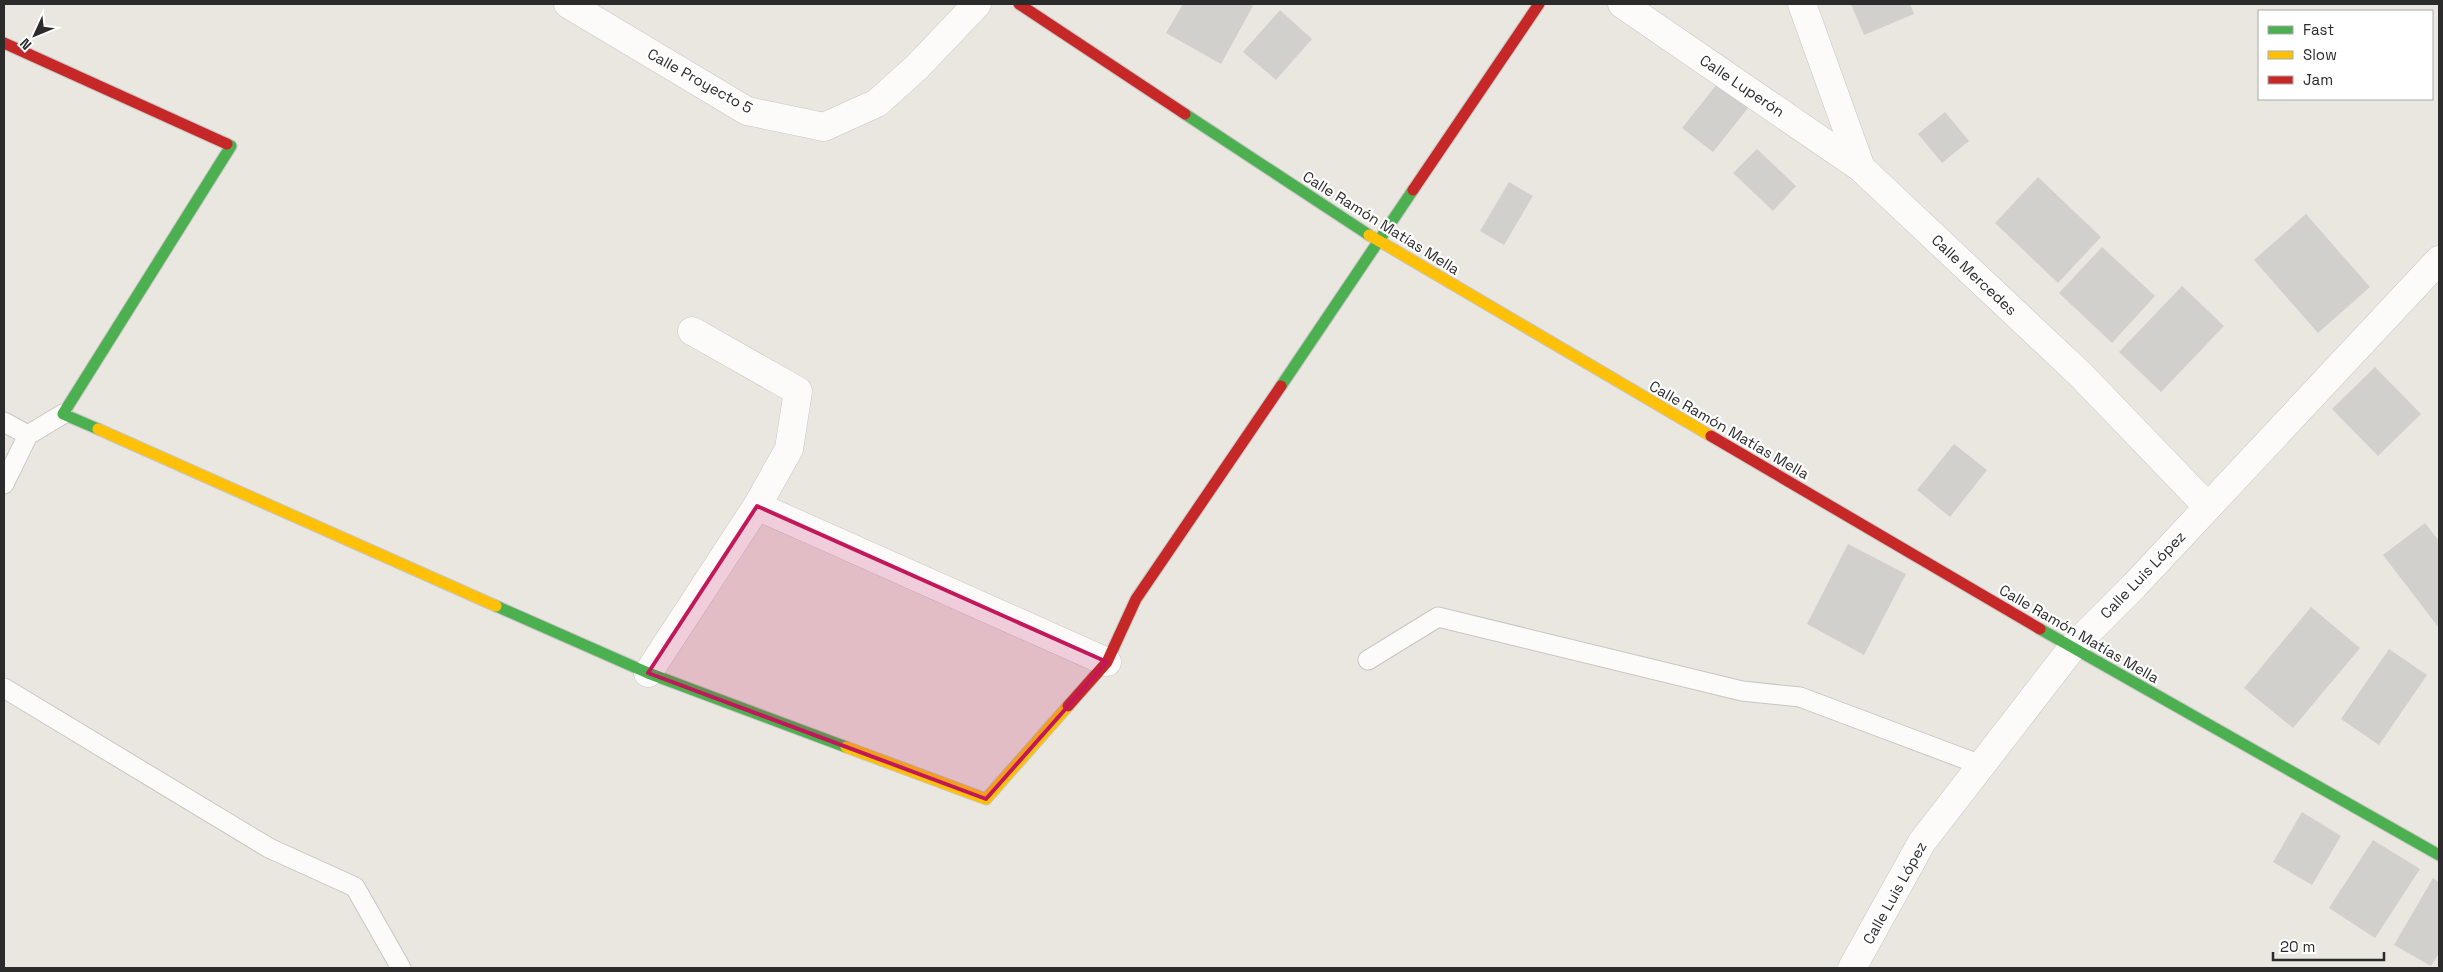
<svg xmlns="http://www.w3.org/2000/svg" width="2443" height="972" font-family="'Space Grotesk',sans-serif">
<style>
.building{fill:#d2d0cc}
.lines{fill:none;stroke-linecap:round;stroke-linejoin:round}
.lane-casing{stroke:#c7c6c6;stroke-width:21}
.street-casing{stroke:#c7c6c6;stroke-width:29}
.fast-casing{stroke:#c7c6c6;stroke-width:13}
.slow-casing{stroke:#c7c6c6;stroke-width:13}
.jam-casing{stroke:#c7c6c6;stroke-width:13}
.lane{stroke:#fcfbfa;stroke-width:19}
.street{stroke:#fcfbfa;stroke-width:28}
.fast{stroke:#4caf50;stroke-width:11}
.slow{stroke:#ffc107;stroke-width:11}
.jam{stroke:#c62828;stroke-width:11}
.marked{fill:#c2185b;fill-opacity:0.2;stroke:#c2185b;stroke-width:4;stroke-linejoin:round}
.labels{text-anchor:middle;stroke-width:4.5;stroke-linejoin:round;paint-order:stroke}
.street-label{font-size:15px;fill:#2b2b2b;stroke:#fff}
</style>
<rect width="100%" height="100%" fill="#eae7e1"/>
<!-- building -->
<path class="building" d="M1183,4h65l5,2 -32,58 -55,-31z
M1851,4h59l4,10 -50,21z
M1280,10l32,29 -36,41 -33,-28z
M1721,79l31,24 -39,49 -31,-24z
M1945,112l24,29 -27,22 -24,-29z
M1757,149l39,37 -23,25 -40,-38z
M2038,177l63,60 -43,46 -63,-60z
M1509,182l24,14 -29,49 -24,-14z
M2306,214l64,73 -52,46 -64,-73z
M2102,247l53,49 -43,47 -53,-50z
M2182,286l42,40 -63,66 -42,-40z
M2375,367l46,47 -43,42 -46,-47z
M1954,444l33,26 -37,47 -33,-27z
M2425,523l14,18v87l-56,-73z
M1848,544l58,30 -42,81 -57,-31z
M2311,607l49,41 -67,80 -49,-40z
M2389,649l38,26 -48,70 -38,-26z
M2302,812l39,24 -29,49 -39,-23z
M2373,840l47,29 -45,69 -46,-30z
M2433,878l6,4v71l-8,13 -37,-21z"/>
<g class="lines">
<!-- lane casing -->
<g class="lane-casing">
<path id="lane" d="M4,422l24,13
M4,484l24,-49 35,-21
M1368,660l70,-43 304,74 58,6 181,68
M4,688l265,160 86,39 46,81"/>
</g>
<!-- street casing -->
<g class="street-casing">
<path id="street" d="M568,4l179,107 77,16 53,-24 40,-36 60,-63
M1622,4l239,164
M1802,4l59,164 220,207 127,132
M757,506l350,156
M648,673l109,-167 32,-57 9,-58 -106,-60
M1852,968l70,-126 150,-194 62,-62 305,-326"/>
</g>
<!-- fast casing -->
<g class="fast-casing">
<path id="fast" d="M1185,114l184,121
M1281,386l132,-196
M98,429l-35,-15 168,-268 -4,-2
M496,606l152,67 198,74
M2040,629l399,226"/>
</g>
<!-- slow casing -->
<g class="slow-casing">
<path id="slow" d="M1369,235l342,201
M98,429l398,177
M846,747l140,52 82,-93"/>
</g>
<!-- jam casing -->
<g class="jam-casing">
<path id="jam" d="M1019,4l166,110
M4,43l223,101
M1413,190l126,-186
M1711,436l329,193
M1068,706l39,-44 29,-63 145,-213"/>
</g>
<!-- lane -->
<use href="#lane" class="lane"/>
<!-- street -->
<use href="#street" class="street"/>
<!-- fast -->
<use href="#fast" class="fast"/>
<!-- slow -->
<use href="#slow" class="slow"/>
<!-- jam -->
<use href="#jam" class="jam"/>
</g>
<!-- marked area -->
<path class="marked" d="M757,506l350,156 -121,137 -338,-126z"/>
<g class="labels">
<!-- street labels -->
<g class="street-label">
<text transform="translate(700 81) rotate(29)" y="5">Calle Proyecto 5</text>
<text transform="translate(1742 86) rotate(34)" y="5">Calle Luperón</text>
<text transform="translate(1381 223) rotate(32)" y="5">Calle Ramón Matías Mella</text>
<text transform="translate(1974 275) rotate(43)" y="5">Calle Mercedes</text>
<text transform="translate(1729 430) rotate(30)" y="5">Calle Ramón Matías Mella</text>
<text transform="translate(2143 575) rotate(-46)" y="5">Calle Luis López</text>
<text transform="translate(2079 634) rotate(30)" y="5">Calle Ramón Matías Mella</text>
<text transform="translate(1895 893) rotate(-61)" y="5">Calle Luis López</text>
</g>
</g>
<!-- border -->
<rect width="2443" height="972" fill="none" stroke="#2b2b2b" stroke-width="10"/>
<!-- legend -->
<rect x="2258" y="10" width="175" height="90" fill="#ffffff" stroke="#aaaaaa"/>
<rect x="2268" y="26" width="25" height="8" fill="#4caf50" stroke="#aaaaaa"/>
<text x="2303" y="35" font-size="15" fill="#2b2b2b">Fast</text>
<rect x="2268" y="51" width="25" height="8" fill="#ffc107" stroke="#aaaaaa"/>
<text x="2303" y="60" font-size="15" fill="#2b2b2b">Slow</text>
<rect x="2268" y="76" width="25" height="8" fill="#c62828" stroke="#aaaaaa"/>
<text x="2303" y="85" font-size="15" fill="#2b2b2b">Jam</text>
<!-- north arrow -->
<g transform="translate(35 35) rotate(226)" stroke="#ffffff" stroke-width="4" paint-order="stroke">
<path d="M0-4L9 19L0 12L-9 19Z" fill="#2b2b2b"/>
<text y="-8" font-size="14" font-weight="bold" text-anchor="middle" fill="#2b2b2b">N</text>
</g>
<!-- scale -->
<path d="M2273 952v8h111v-8" fill="none" stroke="#2b2b2b" stroke-width="2.5"/>
<text x="2280" y="952" font-size="15" fill="#2b2b2b" stroke="#ffffff" stroke-width="4" paint-order="stroke">20 m</text>
</svg>
